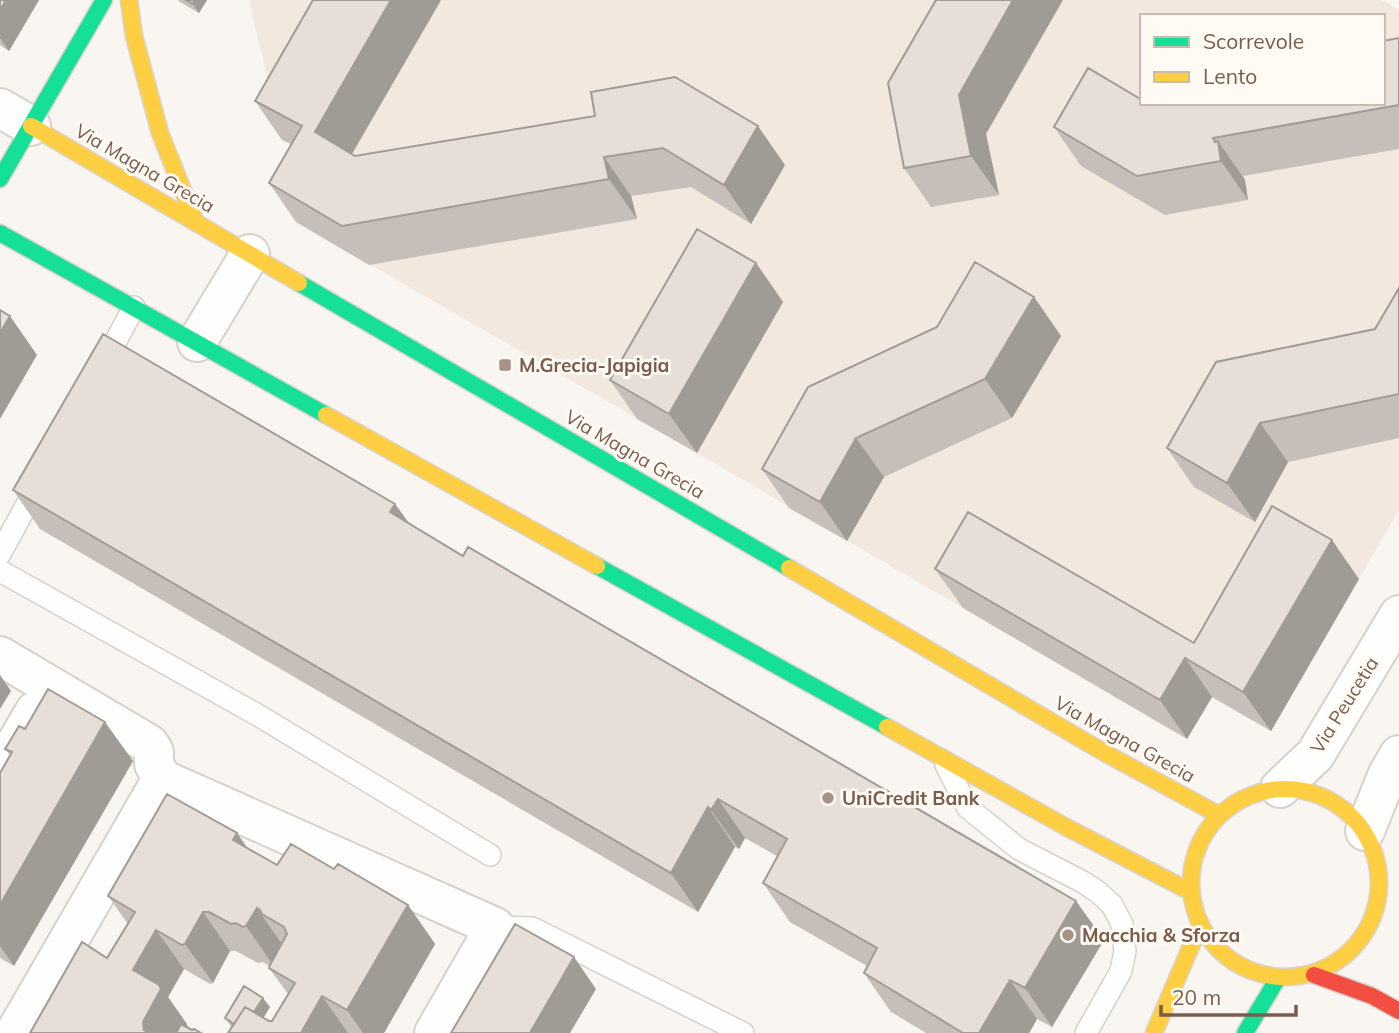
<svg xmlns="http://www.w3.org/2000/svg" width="1399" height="1033" font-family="Mulish,sans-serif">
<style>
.residential{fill:#f2e8de;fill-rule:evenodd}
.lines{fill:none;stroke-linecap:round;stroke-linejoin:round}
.lane-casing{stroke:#d7d1cb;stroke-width:24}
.street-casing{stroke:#d7d1cb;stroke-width:42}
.fast-casing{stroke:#d9d2cb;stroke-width:19}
.slow-casing{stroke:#d9d2cb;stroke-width:19}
.jam-casing{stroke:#d9d2cb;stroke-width:19}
.lane{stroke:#fefefd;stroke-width:21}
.street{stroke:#fefefd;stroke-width:38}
.fast{stroke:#16e098;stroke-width:16}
.slow{stroke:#ffcf43;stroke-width:16}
.jam{stroke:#f24e42;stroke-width:16}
.wall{fill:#c6bfb9}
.shaded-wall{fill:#a19b96}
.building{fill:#e6ded7;stroke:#a19b96;stroke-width:2}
.poi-dot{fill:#a69286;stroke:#fffaf3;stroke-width:2.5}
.labels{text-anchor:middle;stroke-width:6;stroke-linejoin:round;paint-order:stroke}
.street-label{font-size:19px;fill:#7a5c4d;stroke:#fffaf3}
.poi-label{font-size:19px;font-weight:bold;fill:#7a5c4d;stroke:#fffaf3;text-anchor:start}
</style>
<rect width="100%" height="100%" fill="#f9f5f0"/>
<!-- residential -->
<path class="residential" d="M249,0h1133l17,10v500l-128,221 -59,-34 -25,42 -490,-286 -401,-231 33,-57 -47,-25zM1142,16h241v87h-241z"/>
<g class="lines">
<!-- lane casing -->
<g class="lane-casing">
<path id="lane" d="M102,367l32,-60
M0,554l38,-70
M0,571l256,143 234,141
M946,765l22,43 51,41 64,33 15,10 14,13 10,19 3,27 -4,20 -35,62
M495,927l37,1 211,105"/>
</g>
<!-- street casing -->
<g class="street-casing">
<path id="street" d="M0,108l31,18
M197,342l53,-88
M0,656l149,88 5,8v12l8,15 333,148 -61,106
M0,771l35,-60
M1280,788l35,-33 84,-140
M1365,831l22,-55 12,-21
M15,1033l147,-254"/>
</g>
<!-- fast casing -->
<g class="fast-casing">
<path id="fast" d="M0,179l104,-179
M0,233l326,182
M299,283l490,285
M597,566l290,161
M1245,1033l33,-55"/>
</g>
<!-- slow casing -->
<g class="slow-casing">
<path id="slow" d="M129,0l5,36 26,97 36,90
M31,126l268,157
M326,415l271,151
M789,568l316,185 114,62
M887,727l179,100 125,65
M1191 883a94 94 0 1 1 188 0a94 94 0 1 1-188 0Z
M1154,1033l46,-108"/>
</g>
<!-- jam casing -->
<g class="jam-casing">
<path id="jam" d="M1314,975l58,21 27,15"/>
</g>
<!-- lane -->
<use href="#lane" class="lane"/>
<!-- street -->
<use href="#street" class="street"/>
<!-- fast -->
<use href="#fast" class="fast"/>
<!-- slow -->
<use href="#slow" class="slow"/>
<!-- jam -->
<use href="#jam" class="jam"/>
</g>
<!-- wall -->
<path class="wall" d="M0,0h39l-30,51 -9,-6z
M178,0h29l-8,13 -19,-11z
M313,0h128l-89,154 3,2 240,-40 190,49 -34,59 -60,-37 -60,9 6,23 -268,46 -73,-43 -27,-39 22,-39 -9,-4 -27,-39z
M1399,38v111l-156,27 2,4 3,20 -83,15 -84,-49 -27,-39 97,-22 232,-2z
M986,134l13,61 -68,12 -27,-39z
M756,263l27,39 -86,151 -60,-34 -27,-39z
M1399,288v150l-111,24 -33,60 -61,-35 -27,-39 208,-119z
M1034,297l27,39 -49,82 -128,59 -37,64 -58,-33 -27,-39z
M13,490l382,14 14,19 695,417 -52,87 -15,-8 -8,14h-103l-35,-21 -27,-39 3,-7 -77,-44 -27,-39 14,-27 -32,-18 -6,11 -4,-2 -37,65 -658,-383z
M935,569l259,74 165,-64 -88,152 -59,-34 -25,42 -224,-131z
M25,729l108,32 -119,205 -14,-8v-185l10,-18 -5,-6z
M237,833l10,15 30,17 57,4 74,36 27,39 -51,89h-156l4,-5 -7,-10 45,-11 -7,11 6,3h3l16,-27 -19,-26v-2l-6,-4 -5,1 -22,-12h-6l-17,32 -3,1 -26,-15 -16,28 20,31 13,5h-171l77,-75 21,-34 -20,-28z"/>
<!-- shaded-wall -->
<path class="shaded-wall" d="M6,0h33l-30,51 -9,-13v-28z
M195,0h12l-8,13 -6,-9z
M391,0h50l-99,171 -27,-39z
M1013,0h50l-77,134 13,61 -28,-39 -12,-61z
M758,126l27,39 -34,59 -27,-39z
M1213,138l5,7v-4l27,39 3,20 -27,-39z
M604,157l27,39 6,23 -28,-40z
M756,263l27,39 -86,151 -28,-39z
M1034,297l27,39 -49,82 -27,-39z
M10,316l27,39 -37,64v-86z
M1260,423l28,39 -33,60 -28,-39z
M856,438l28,39 -37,64 -27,-39z
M395,504l28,39 -33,-31z
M1332,540l27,39 -88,152 -28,-39z
M1185,658l27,39 -25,42 -27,-39z
M0,675l11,16 -11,18z
M105,722l28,39 -119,205 -14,-20v-41z
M718,799l27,39 -6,11 -28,-39z
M708,807l27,40 -37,65 -27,-39z
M237,833l27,39 -31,-32z
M1076,901l28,39 -52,87 -27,-39z
M408,905l27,39 -51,89h-21l-16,-23z
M257,908l27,39 -11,18 -27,-39z
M203,912l27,39 -17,32 -28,-39z
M156,930l28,39 -16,28 19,27 1,4 -3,5h-39l-2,-3 -11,-60z
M574,957l22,32 -26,44h-40z
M1010,980l27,39 -8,14h-50z
M322,996l26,37h-47z
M263,998l7,9 -16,26 -10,-3z"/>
<!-- building -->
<path class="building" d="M0,0h6l-6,10z
M186,0h9l-2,4z
M313,0h78l-76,132 40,24 240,-40 -4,-24 84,-15 83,49 -34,59 -61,-37 -59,9 5,22 -267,47 -73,-43 33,-57 -47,-25z
M936,0h77l-54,95 12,61 -67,12 -16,-85z
M1399,38v67l-186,33 2,4 3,-1 3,20 -84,15 -83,-49 34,-59 54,32v3h6l3,2 10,-2h222v-62z
M697,229l59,34 -87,151 -59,-34z
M975,262l59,35 -49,82 -129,59 -36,64 -58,-33 46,-82 129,-60z
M1399,288v106l-139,29 -33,60 -60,-35 49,-86 159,-33z
M0,310l10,6 -10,17z
M103,334l292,170 -5,8 73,44 5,-9 608,354 -51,87 -15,-8 -31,53h-16l-99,-60 13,-25 -114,-65 24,-44 -69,-40 -7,11 -3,-3 -37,66 -658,-383z
M1272,506l60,34 -89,152 -58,-34 -25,42 -225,-131 33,-57 226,131z
M48,689l57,33 -105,183v-132l12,-21 -7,-3 14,-23 6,3z
M167,794l70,39 -4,7 44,25 14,-21 43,25 4,-5 70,41 -61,105 -25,-14 -21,37h-73l17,-26 24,14h3l23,-38 -26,-15 1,-3 17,-31 -3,-7 -22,-13 -2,-4 -3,-2 -11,18 -3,1 -7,-4 -5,1 -22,-12h-6l-18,32 -3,1 -26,-15 -23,40 26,15 2,4 -18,33 1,8 6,3h-120l52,-91 25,16 28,-46 -27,-16z
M515,924l59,33 -44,76h-79z
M244,986l19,12 -9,14 -9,-5 -11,17 -9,-6z
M181,1024l11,6 2,-1 7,4h-25z"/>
<!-- markers -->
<g class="poi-dot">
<rect x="498" y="358" width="14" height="14" rx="3.5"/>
<circle cx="828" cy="798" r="7"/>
<circle cx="1068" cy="935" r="7"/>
</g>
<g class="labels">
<!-- street labels -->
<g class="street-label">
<text transform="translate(145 168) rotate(30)" y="7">Via Magna Grecia</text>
<text transform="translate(635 454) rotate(30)" y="7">Via Magna Grecia</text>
<text transform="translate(1344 705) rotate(-58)" y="7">Via Peucetia</text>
<text transform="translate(1125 739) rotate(29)" y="7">Via Magna Grecia</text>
</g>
<!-- poi labels -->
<g class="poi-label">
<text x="519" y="372">M.Grecia-Japigia</text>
<text x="842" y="805">UniCredit Bank</text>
<text x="1082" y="942">Macchia &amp; Sforza</text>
</g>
</g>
<!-- legend -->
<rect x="1140" y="14" width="245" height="91" fill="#fffaf3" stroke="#cabbb1" stroke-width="2"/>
<rect x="1154" y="37" width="35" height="10" fill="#16e098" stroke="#cabbb1" stroke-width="2"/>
<text x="1203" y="49" font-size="21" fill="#7a5c4d">Scorrevole</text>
<rect x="1154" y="72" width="35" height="10" fill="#ffcf43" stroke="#cabbb1" stroke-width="2"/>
<text x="1203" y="84" font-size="21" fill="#7a5c4d">Lento</text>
<!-- scale -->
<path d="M1161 1005v10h135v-10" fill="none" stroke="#7a5c4d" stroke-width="3.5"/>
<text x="1172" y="1005" font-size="21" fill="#7a5c4d" stroke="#fffaf3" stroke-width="5" paint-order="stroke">20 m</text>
</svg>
